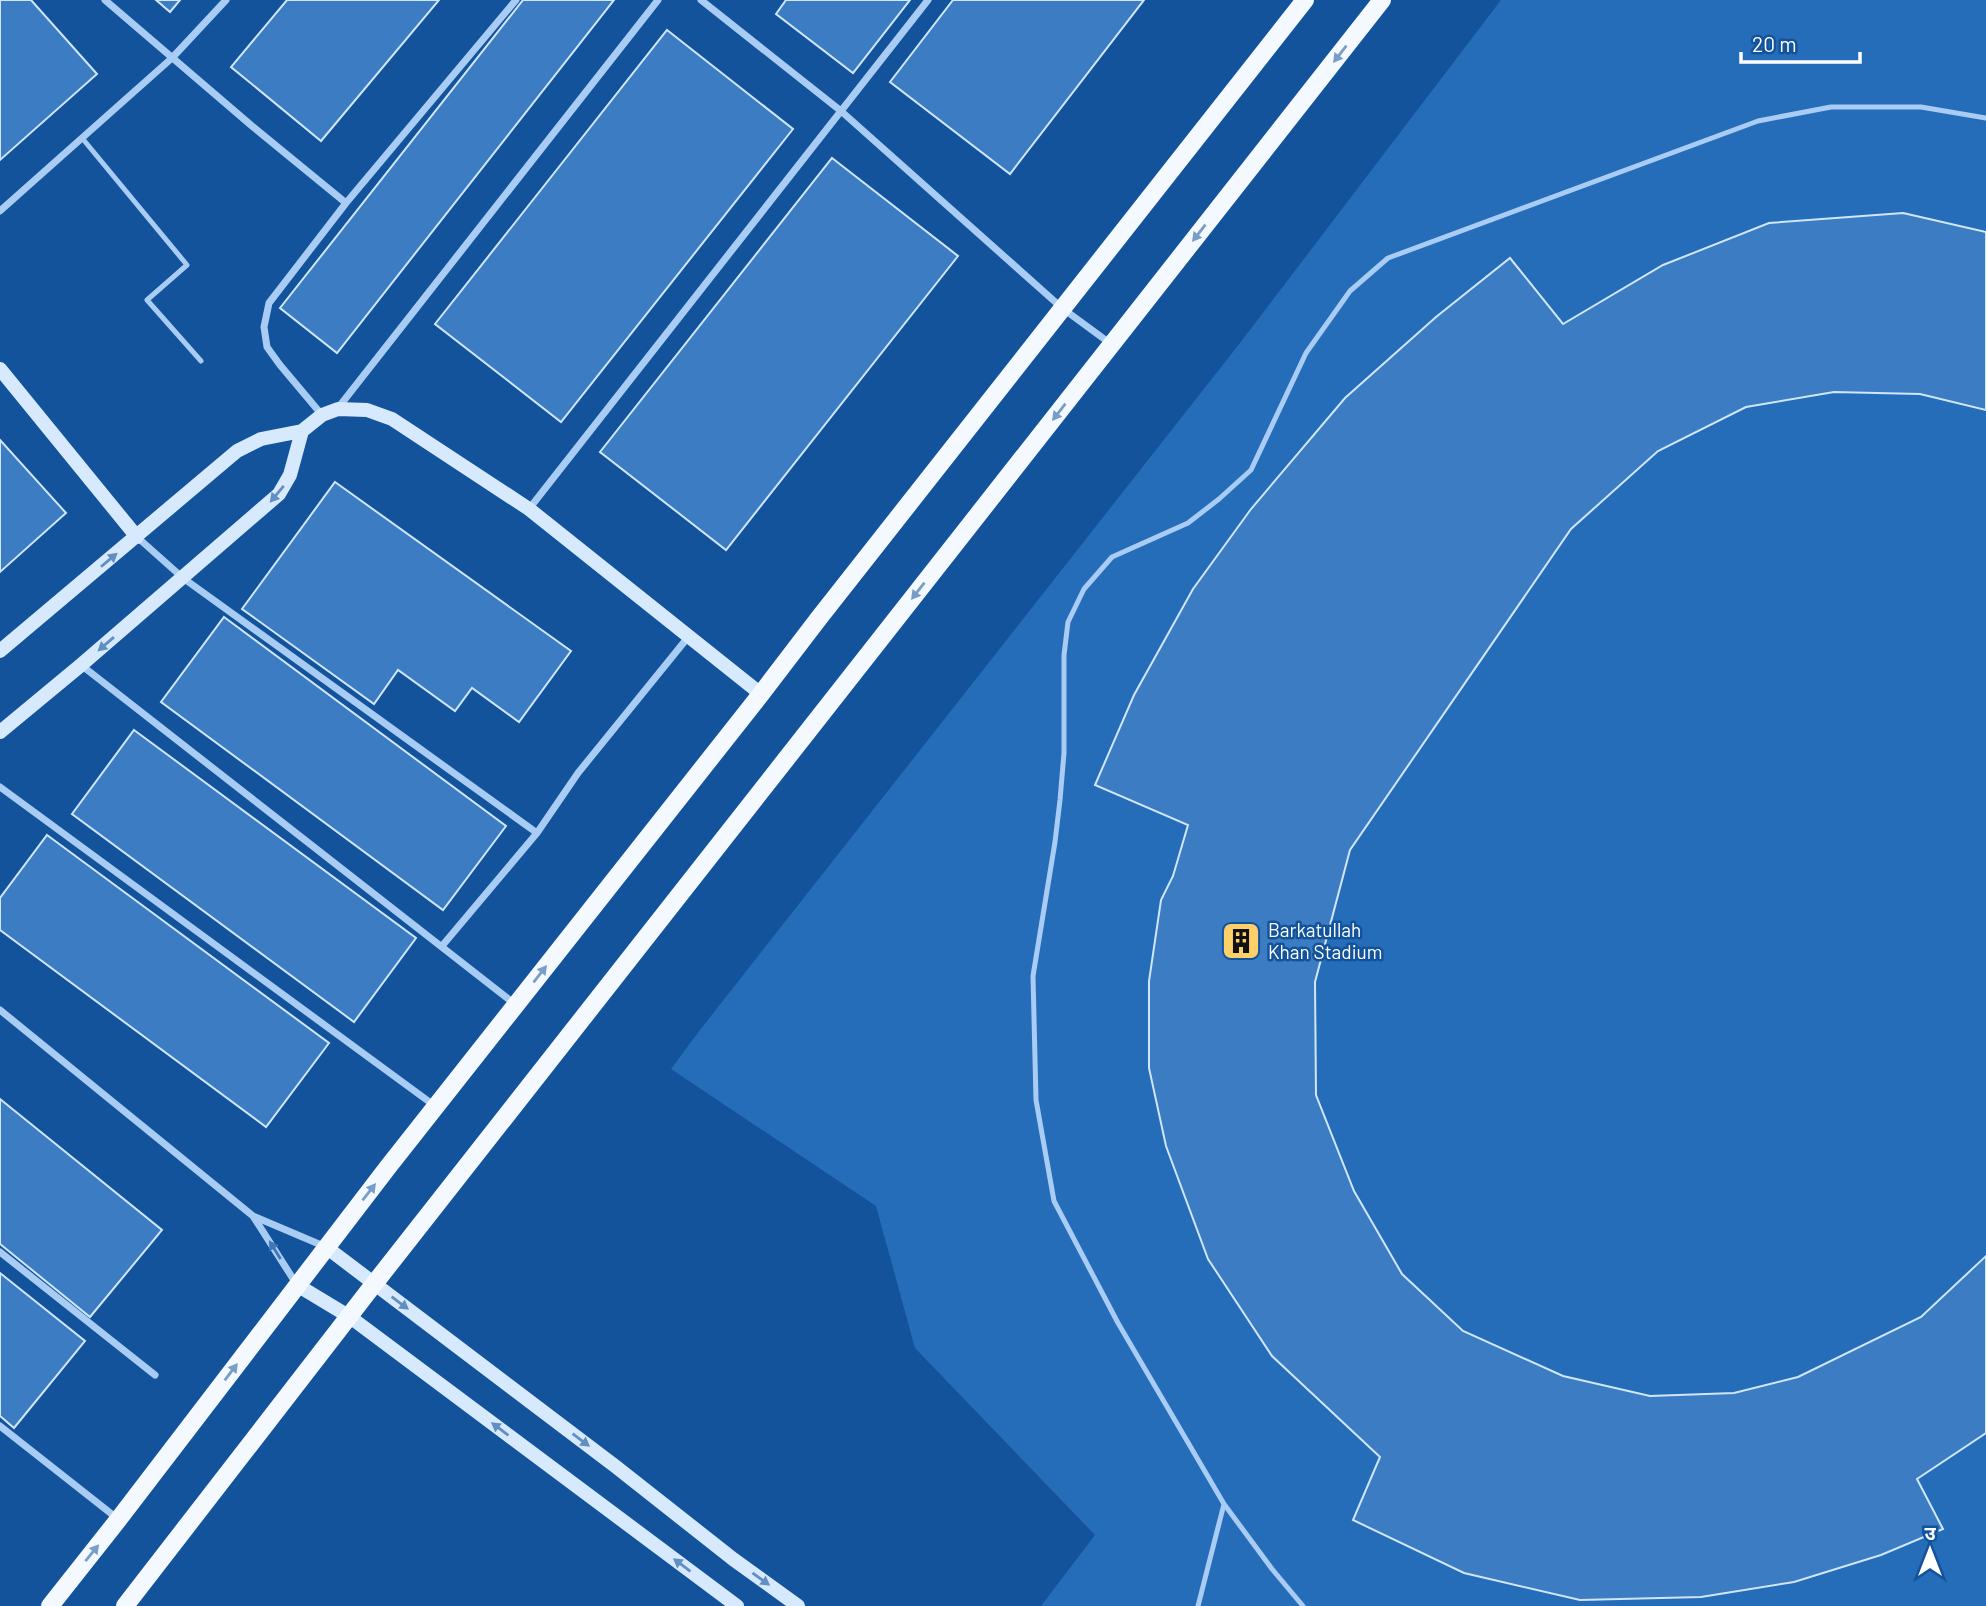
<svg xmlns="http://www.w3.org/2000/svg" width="1986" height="1606" font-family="Barlow,'Noto Sans Devanagari',sans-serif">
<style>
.green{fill:#266db9}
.building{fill:#3c7cc2;stroke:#d0e6fd;stroke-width:2}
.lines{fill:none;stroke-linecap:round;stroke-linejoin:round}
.lane{stroke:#a8ccf3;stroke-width:5}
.street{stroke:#a8ccf3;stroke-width:7}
.secondary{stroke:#d7e9fd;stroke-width:14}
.primary{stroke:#f4f9ff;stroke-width:18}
.oneway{fill:#789ec8}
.oneway2{fill:#618fc2}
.oneway3{fill:#4077b5}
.labels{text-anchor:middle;stroke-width:5;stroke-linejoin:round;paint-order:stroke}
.poi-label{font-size:19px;fill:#fff;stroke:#13539b;text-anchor:start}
</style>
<rect width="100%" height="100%" fill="#13539b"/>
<!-- green -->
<path class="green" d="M1501,0h485v1606h-945l54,-71 -180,-187 -39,-142 -205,-137 29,-39 540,-687z"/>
<!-- building -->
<path class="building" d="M0,0h31l66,74 -97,86z
M156,0h24l-10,12z
M287,0h152l-118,141 -90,-74z
M523,0h91l-277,353 -57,-45z
M786,0h124l-57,73 -77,-59z
M953,0h191l-134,174 -120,-92z
M667,30l126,99 -232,293 -126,-98z
M832,158l126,98 -232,294 -126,-98z
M1903,213l83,19v178l-66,-16 -86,-2 -88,15 -88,44 -87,78 -221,321 -35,132 1,113 38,96 48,83 61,57 100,45 87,20 84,-3 64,-16 123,-60 65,-61v177l-69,46 26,50 -62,26 -87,27 -93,15 -121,3 -116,-27 -111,-53 27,-63 -108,-101 -64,-97 -42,-113 -17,-78v-87l12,-81 12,-24 15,-51 -93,-40 39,-90 59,-106 58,-80 94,-111 91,-81 74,-59 53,66 100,-59 106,-42z
M0,440l66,73 -66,59z
M335,482l236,169 -52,71 -47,-34 -17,23 -57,-41 -24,34 -132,-95z
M224,617l282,209 -63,84 -282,-208z
M134,730l282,208 -62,84 -282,-208z
M47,835l282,208 -63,84 -266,-197v-32z
M0,1099l162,131 -72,87 -90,-73z
M0,1273l85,68 -71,87 -14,-12z"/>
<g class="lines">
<!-- lane -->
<path class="lane" d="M82,138l105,127 -40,35 54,61
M1224,1504l48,65 31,37
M1198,1606l26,-102 -106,-181 -64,-122 -18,-101 -3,-124 22,-134 5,-42 4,-47v-98l4,-33 16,-33 28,-32 76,-34 31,-24 32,-29 55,-117 44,-62 38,-33 370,-137 73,-14h90l65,11"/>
<!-- street -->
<path class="street" d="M105,0l147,126 94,77
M701,0l140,111 221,197 49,36
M0,211l172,-153 54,-58
M338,408l320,-408
M322,415l-42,-50 -13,-18 -3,-20 5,-24 77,-100 170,-203
M529,509l399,-509
M137,537l46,41 354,255
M81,665l435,340
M0,787l435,319
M442,946l95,-113 41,-60 111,-137
M0,1010l253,206 73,31
M253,1216l44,69
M0,1252l155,123
M0,1426l118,93"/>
<!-- secondary -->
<path class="secondary" d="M0,369l137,168
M0,651l237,-200 24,-12 41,-8 20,-16 16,-6 29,1 25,9 137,90 232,185
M0,732l81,-67 198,-171 11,-19 12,-44
M326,1247l289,219 118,93 65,47
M297,1285l53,32 387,289"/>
<!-- primary -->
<path class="primary" d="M50,1606l68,-86 270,-353 373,-473 58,-76 486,-618
M125,1606l249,-322 1008,-1284"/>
</g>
<!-- one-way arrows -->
<defs><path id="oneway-solid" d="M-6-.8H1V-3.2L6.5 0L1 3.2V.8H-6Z" transform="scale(1.75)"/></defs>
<g class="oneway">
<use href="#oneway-solid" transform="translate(1340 54) rotate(128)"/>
<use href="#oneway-solid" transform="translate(1199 233) rotate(128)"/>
<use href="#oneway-solid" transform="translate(1059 412) rotate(128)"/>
<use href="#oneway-solid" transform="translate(918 591) rotate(128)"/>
<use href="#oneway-solid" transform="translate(540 974) rotate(-52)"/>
<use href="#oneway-solid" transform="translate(369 1192) rotate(-52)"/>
<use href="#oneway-solid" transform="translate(231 1372) rotate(-53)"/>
<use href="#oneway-solid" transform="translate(92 1553) rotate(-51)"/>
</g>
<g class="oneway2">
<use href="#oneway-solid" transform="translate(277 494) rotate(130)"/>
<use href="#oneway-solid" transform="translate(109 560) rotate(-40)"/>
<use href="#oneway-solid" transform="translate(106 644) rotate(139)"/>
<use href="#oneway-solid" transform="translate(400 1303) rotate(37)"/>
<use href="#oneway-solid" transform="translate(500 1429) rotate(-143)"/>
<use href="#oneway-solid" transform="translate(581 1440) rotate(37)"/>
<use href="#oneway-solid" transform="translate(682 1565) rotate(-143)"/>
<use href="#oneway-solid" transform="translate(761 1579) rotate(36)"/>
</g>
<use class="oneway3" href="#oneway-solid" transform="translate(275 1250) rotate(-122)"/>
<!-- icons -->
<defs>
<g id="building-square" transform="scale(2.0125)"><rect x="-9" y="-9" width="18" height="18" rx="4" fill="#ffcf6a" stroke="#13539b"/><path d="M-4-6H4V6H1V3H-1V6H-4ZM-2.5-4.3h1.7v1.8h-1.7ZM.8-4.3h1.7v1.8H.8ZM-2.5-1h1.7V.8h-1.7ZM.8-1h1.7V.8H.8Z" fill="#111"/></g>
</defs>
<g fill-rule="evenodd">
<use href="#building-square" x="1241" y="941"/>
</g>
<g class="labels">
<!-- poi labels -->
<g class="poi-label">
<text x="1268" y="937">Barkatullah<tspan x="1268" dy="22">Khan Stadium</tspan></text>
</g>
</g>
<!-- north arrow -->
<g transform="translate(1930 1550)" stroke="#13539b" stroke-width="5" paint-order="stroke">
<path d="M0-5L12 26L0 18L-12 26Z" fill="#ffffff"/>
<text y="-10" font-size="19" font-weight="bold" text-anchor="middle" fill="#ffffff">उ</text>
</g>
<!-- scale -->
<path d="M1741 52v10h119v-10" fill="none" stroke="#ffffff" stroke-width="3.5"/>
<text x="1752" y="52" font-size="21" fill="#ffffff" stroke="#13539b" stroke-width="5" paint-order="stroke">20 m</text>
</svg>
